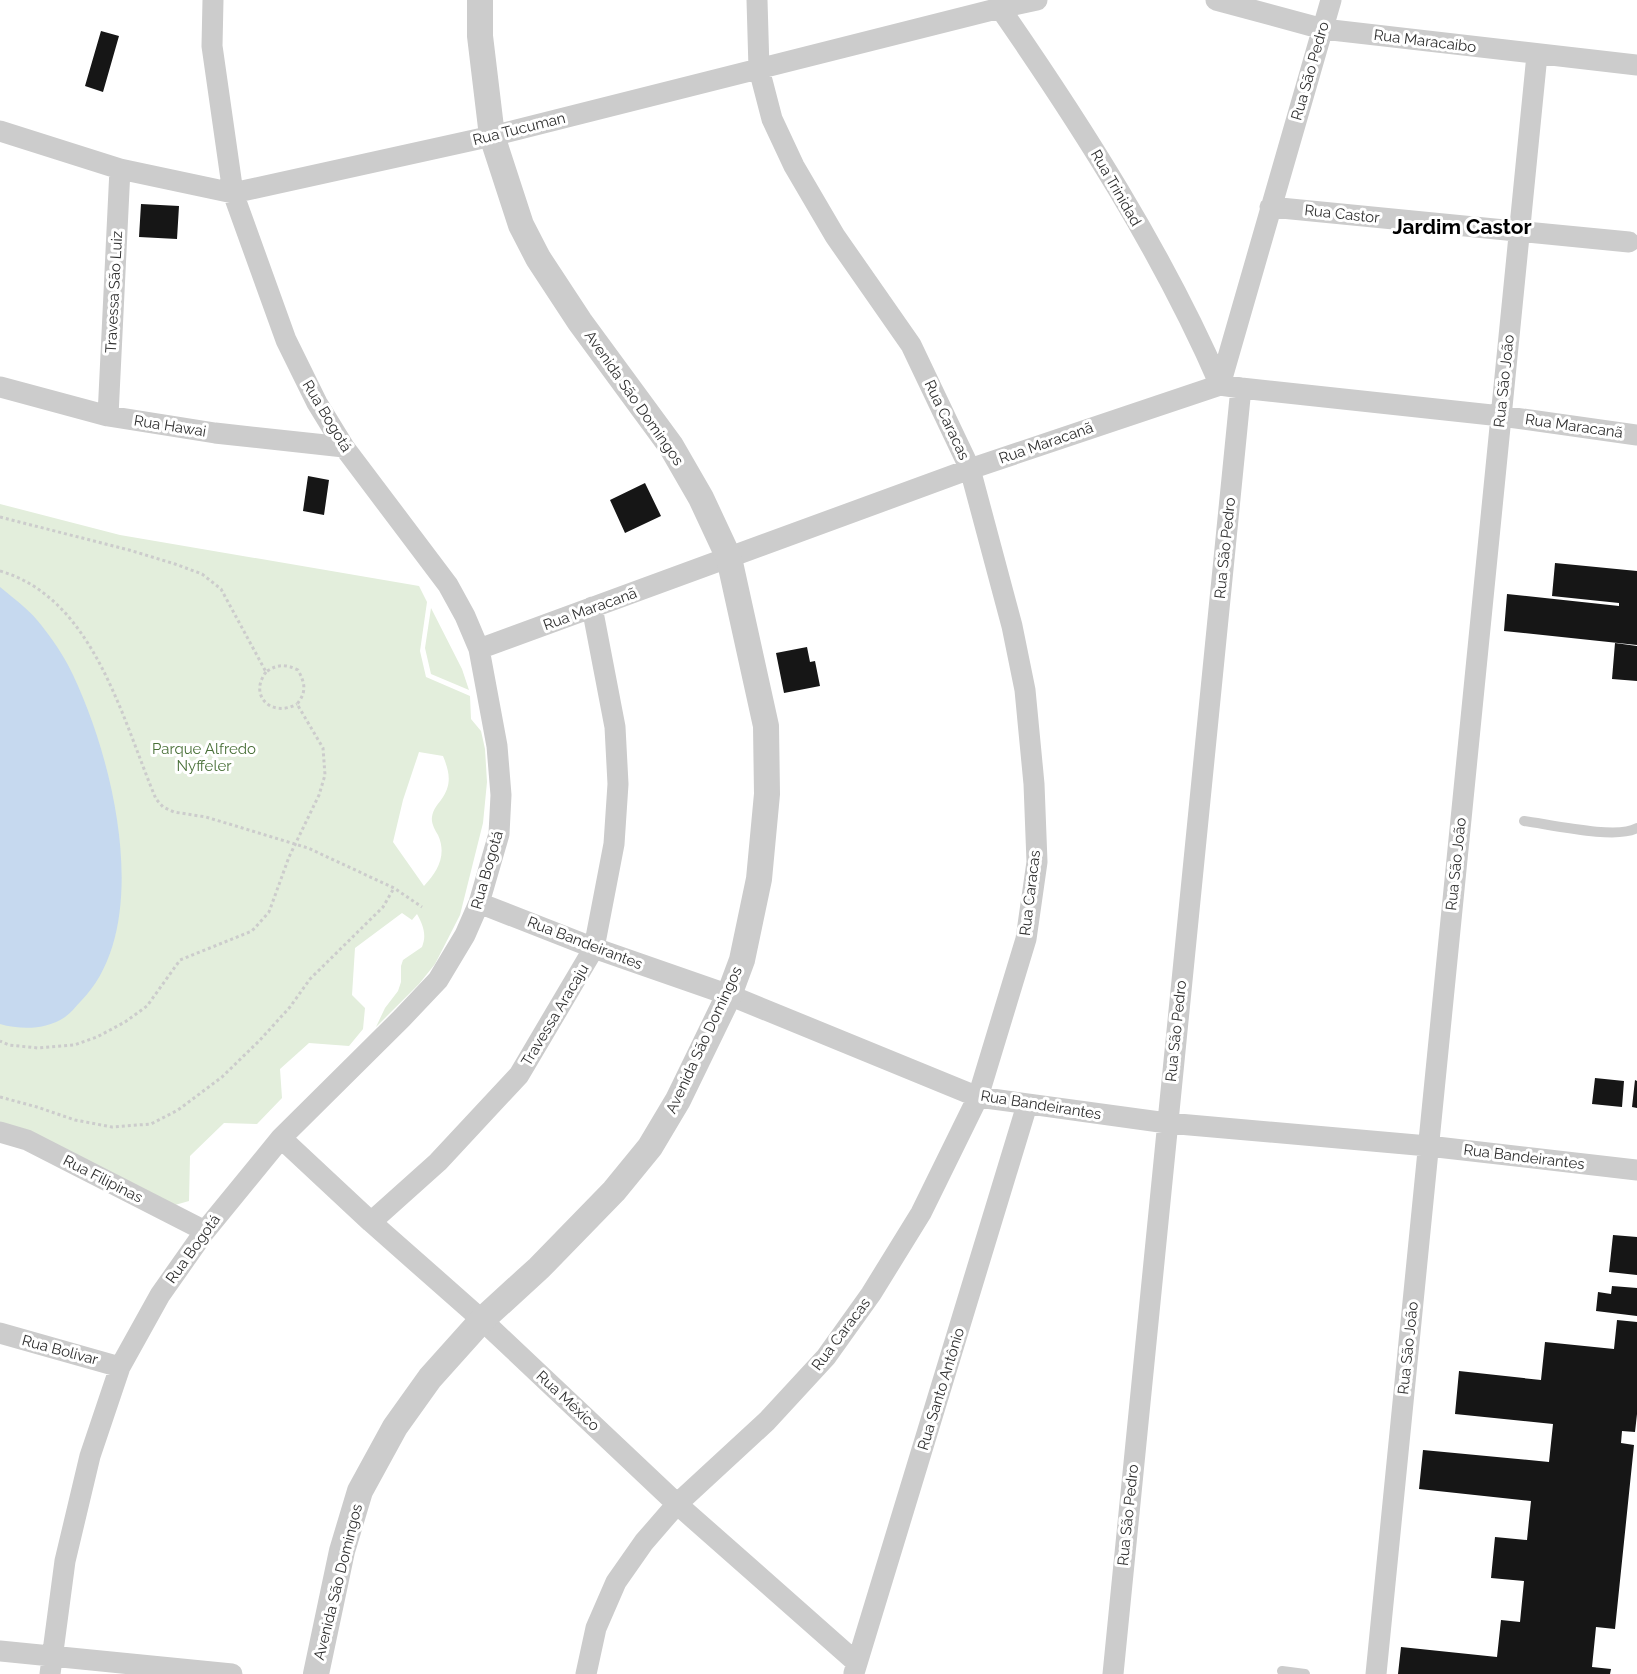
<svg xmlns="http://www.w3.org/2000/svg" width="1637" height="1674" font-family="Raleway,sans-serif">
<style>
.green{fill:#e3eedc;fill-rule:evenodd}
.water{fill:#c6d9ef}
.building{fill:#161616}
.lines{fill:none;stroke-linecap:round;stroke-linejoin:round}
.path{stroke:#ccc;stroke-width:3;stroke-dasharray:3 3;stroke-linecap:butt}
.service{stroke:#ccc;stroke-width:10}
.minor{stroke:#ccc;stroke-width:21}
.tertiary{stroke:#ccc;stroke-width:26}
.labels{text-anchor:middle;stroke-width:6;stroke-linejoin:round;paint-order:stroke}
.street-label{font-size:15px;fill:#2f2f2f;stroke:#fff}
.park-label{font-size:15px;fill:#497038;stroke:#fff}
.district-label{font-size:21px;font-weight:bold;fill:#000;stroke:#fff}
</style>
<rect width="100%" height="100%" fill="#fff"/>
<!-- green -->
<path class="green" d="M0,504l120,31 299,51 8,16 -7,49 6,26 44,19 1,23 10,12 4,18 2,33 -4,41 -23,92 -25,49 -16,20 -43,43 9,-19 13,-17 3,-9v-16l2,-6 19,-13c5,-12 1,-22 -5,-33l-5,6 -10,-7 -47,35 -3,47 13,13 -2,21 -14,17 -40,-3 -29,26 2,29 -25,26 -33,-1 -34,33 -1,45 -14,4 -175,-82zM419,752l24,4c7,17 9,29 -2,44 -4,5 -8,10 -9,17 -1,6 3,13 6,18 9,20 0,36 -14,51l-31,-44 10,-42z
M431,608l31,61 7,21 -38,-16 -6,-26z"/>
<!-- water -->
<path class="water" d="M0,587c12,10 27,21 37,33 11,13 23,30 31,45 43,83 89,259 13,336 -5,5 -10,12 -16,16 -19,13 -44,13 -65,7z"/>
<!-- building -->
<path class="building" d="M101,31l18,5 -16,56 -18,-6z
M141,204l38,2 -2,33 -38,-2z
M308,476l21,4 -5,35 -21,-4z
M645,483l16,33 -36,17 -15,-33z
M1555,563l82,8v74l-133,-14 3,-37 112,12v-3l-67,-7z
M1615,643l22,3v35l-25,-2z
M807,647l3,15 5,-1 5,25 -36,7 -8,-40z
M1595,1078l29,3 -2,26 -30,-3z
M1635,1080l2,1v27l-5,-1z
M1613,1235l24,2v38l-28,-3z
M1612,1286l25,2v28l-41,-5 2,-19 13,2z
M1617,1320l20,2v92l-2,18 -13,-1 -1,12 13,2 -19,184 -19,-2 -4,40 19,2 -1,5h-212l3,-27 96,10 4,-37 19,2 4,-41 -33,-3 4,-41 32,3 4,-39 -112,-12 4,-39 126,12 4,-38 -98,-10 4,-43 82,9 4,-38 69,7z"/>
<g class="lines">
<!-- path -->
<path class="path" d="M0,517l129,33 46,14 27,10 19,15 45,83c11,-8 20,-8 32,-2 7,13 9,22 -1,34l26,44 2,27 -6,20 -30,62 -20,55 -17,19 -72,29 -33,46 -22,16 -28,15 -23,8 -36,3 -29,-3 -9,-4
M0,571c94,27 122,148 156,228l7,8 11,5 32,5 102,31 86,40 28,19
M266,672c-18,24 6,46 31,32
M0,1097l37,10 38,13 37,7 39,-3 27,-14 44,-33 38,-37 30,-33 20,-28 73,-72 11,-19"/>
<!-- service -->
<path class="service" d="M1524,821c24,3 93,19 113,7
M1282,1671l23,3"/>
<!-- minor -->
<path class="minor" d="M1001,0l-1,8c81,117 163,245 220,377
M1216,0l107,29 314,36
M0,131l120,38 113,24 259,-57 508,-128 37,-8
M1270,207l359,35
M1220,385l111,-385
M0,387l108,29 107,17 129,14
M108,416l12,-247
M479,649l491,-180 250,-84 21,3 260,28 136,19
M479,903l115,45 135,47 249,102 189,26 261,23 209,24
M0,1132l27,8 178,91
M281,1138l90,84 111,98 195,184 180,159
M371,1222l67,-60 81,-87 75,-127 20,-104 4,-60 -3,-57 -23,-120
M0,1333l120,34
M0,1651l232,23
M854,1673l173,-568
M50,1674l15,-113 25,-105 30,-89 40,-72 45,-64 76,-93 121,-120 36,-38 27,-45 14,-32 20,-69 2,-39 -4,-49 -18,-97 -14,-33 -17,-31 -104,-138 -27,-44 -31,-63 -53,-147 -21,-147 1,-46
M586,1674l10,-46 20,-46 28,-40 33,-38 90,-83 59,-64 45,-63 50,-81 57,-116 48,-158 11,-77 -3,-78 -9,-94 -13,-64 -42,-157 -59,-124 -76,-109 -41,-70 -22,-47 -13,-50 -2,-69
M1113,1674l128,-1286
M1376,1674l161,-1619"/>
<!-- tertiary -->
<path class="tertiary" d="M316,1674l26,-123 18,-60 35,-64 35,-49 52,-58 57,-52 75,-77 36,-44 28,-47 51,-105 13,-35 17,-81 8,-85 -1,-68 -37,-168 -28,-60 -30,-52 -91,-124 -42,-64 -17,-33 -29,-89 -12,-100v-36"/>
</g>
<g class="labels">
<!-- street labels -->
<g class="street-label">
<text transform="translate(1425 41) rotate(7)" y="5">Rua Maracaibo</text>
<text transform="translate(1310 71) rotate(-74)" y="5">Rua São Pedro</text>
<text transform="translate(519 129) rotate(-14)" y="5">Rua Tucuman</text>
<text transform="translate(1116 188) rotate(60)" y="5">Rua Trinidad</text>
<text transform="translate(1342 214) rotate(6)" y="5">Rua Castor</text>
<text transform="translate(114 292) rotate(-87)" y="5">Travessa São Luiz</text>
<text transform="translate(1504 381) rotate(-84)" y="5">Rua São João</text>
<text transform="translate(634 398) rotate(55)" y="5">Avenida São Domingos</text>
<text transform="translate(327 416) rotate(59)" y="5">Rua Bogotá</text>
<text transform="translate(947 420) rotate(65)" y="5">Rua Caracas</text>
<text transform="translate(170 426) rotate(9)" y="5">Rua Hawai</text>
<text transform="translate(1574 426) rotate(8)" y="5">Rua Maracanã</text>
<text transform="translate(1046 443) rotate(-19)" y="5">Rua Maracanã</text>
<text transform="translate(1225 548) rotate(-84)" y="5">Rua São Pedro</text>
<text transform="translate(590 609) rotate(-20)" y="5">Rua Maracanã</text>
<text transform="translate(1456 864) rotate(-84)" y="5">Rua São João</text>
<text transform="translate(487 870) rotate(-74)" y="5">Rua Bogotá</text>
<text transform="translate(1030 893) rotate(-83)" y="5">Rua Caracas</text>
<text transform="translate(585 943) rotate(21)" y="5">Rua Bandeirantes</text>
<text transform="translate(555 1015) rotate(-59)" y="5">Travessa Aracaju</text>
<text transform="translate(1176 1031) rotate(-84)" y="5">Rua São Pedro</text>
<text transform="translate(704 1040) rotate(-65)" y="5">Avenida São Domingos</text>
<text transform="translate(1041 1105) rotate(9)" y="5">Rua Bandeirantes</text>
<text transform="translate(1524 1157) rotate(7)" y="5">Rua Bandeirantes</text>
<text transform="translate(103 1179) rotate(27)" y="5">Rua Filipinas</text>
<text transform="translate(193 1249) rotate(-54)" y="5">Rua Bogotá</text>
<text transform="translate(841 1334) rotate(-53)" y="5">Rua Caracas</text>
<text transform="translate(1408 1348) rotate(-84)" y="5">Rua São João</text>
<text transform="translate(60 1350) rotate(15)" y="5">Rua Bolivar</text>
<text transform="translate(941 1389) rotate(-73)" y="5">Rua Santo Antônio</text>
<text transform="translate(568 1401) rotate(43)" y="5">Rua México</text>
<text transform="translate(1128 1515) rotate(-84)" y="5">Rua São Pedro</text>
<text transform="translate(338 1582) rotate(-76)" y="5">Avenida São Domingos</text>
</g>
<!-- park labels -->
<g class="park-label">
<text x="204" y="754">Parque Alfredo<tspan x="204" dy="17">Nyffeler</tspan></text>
</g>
<!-- district labels -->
<g class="district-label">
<text x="1462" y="234">Jardim Castor</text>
</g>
</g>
</svg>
